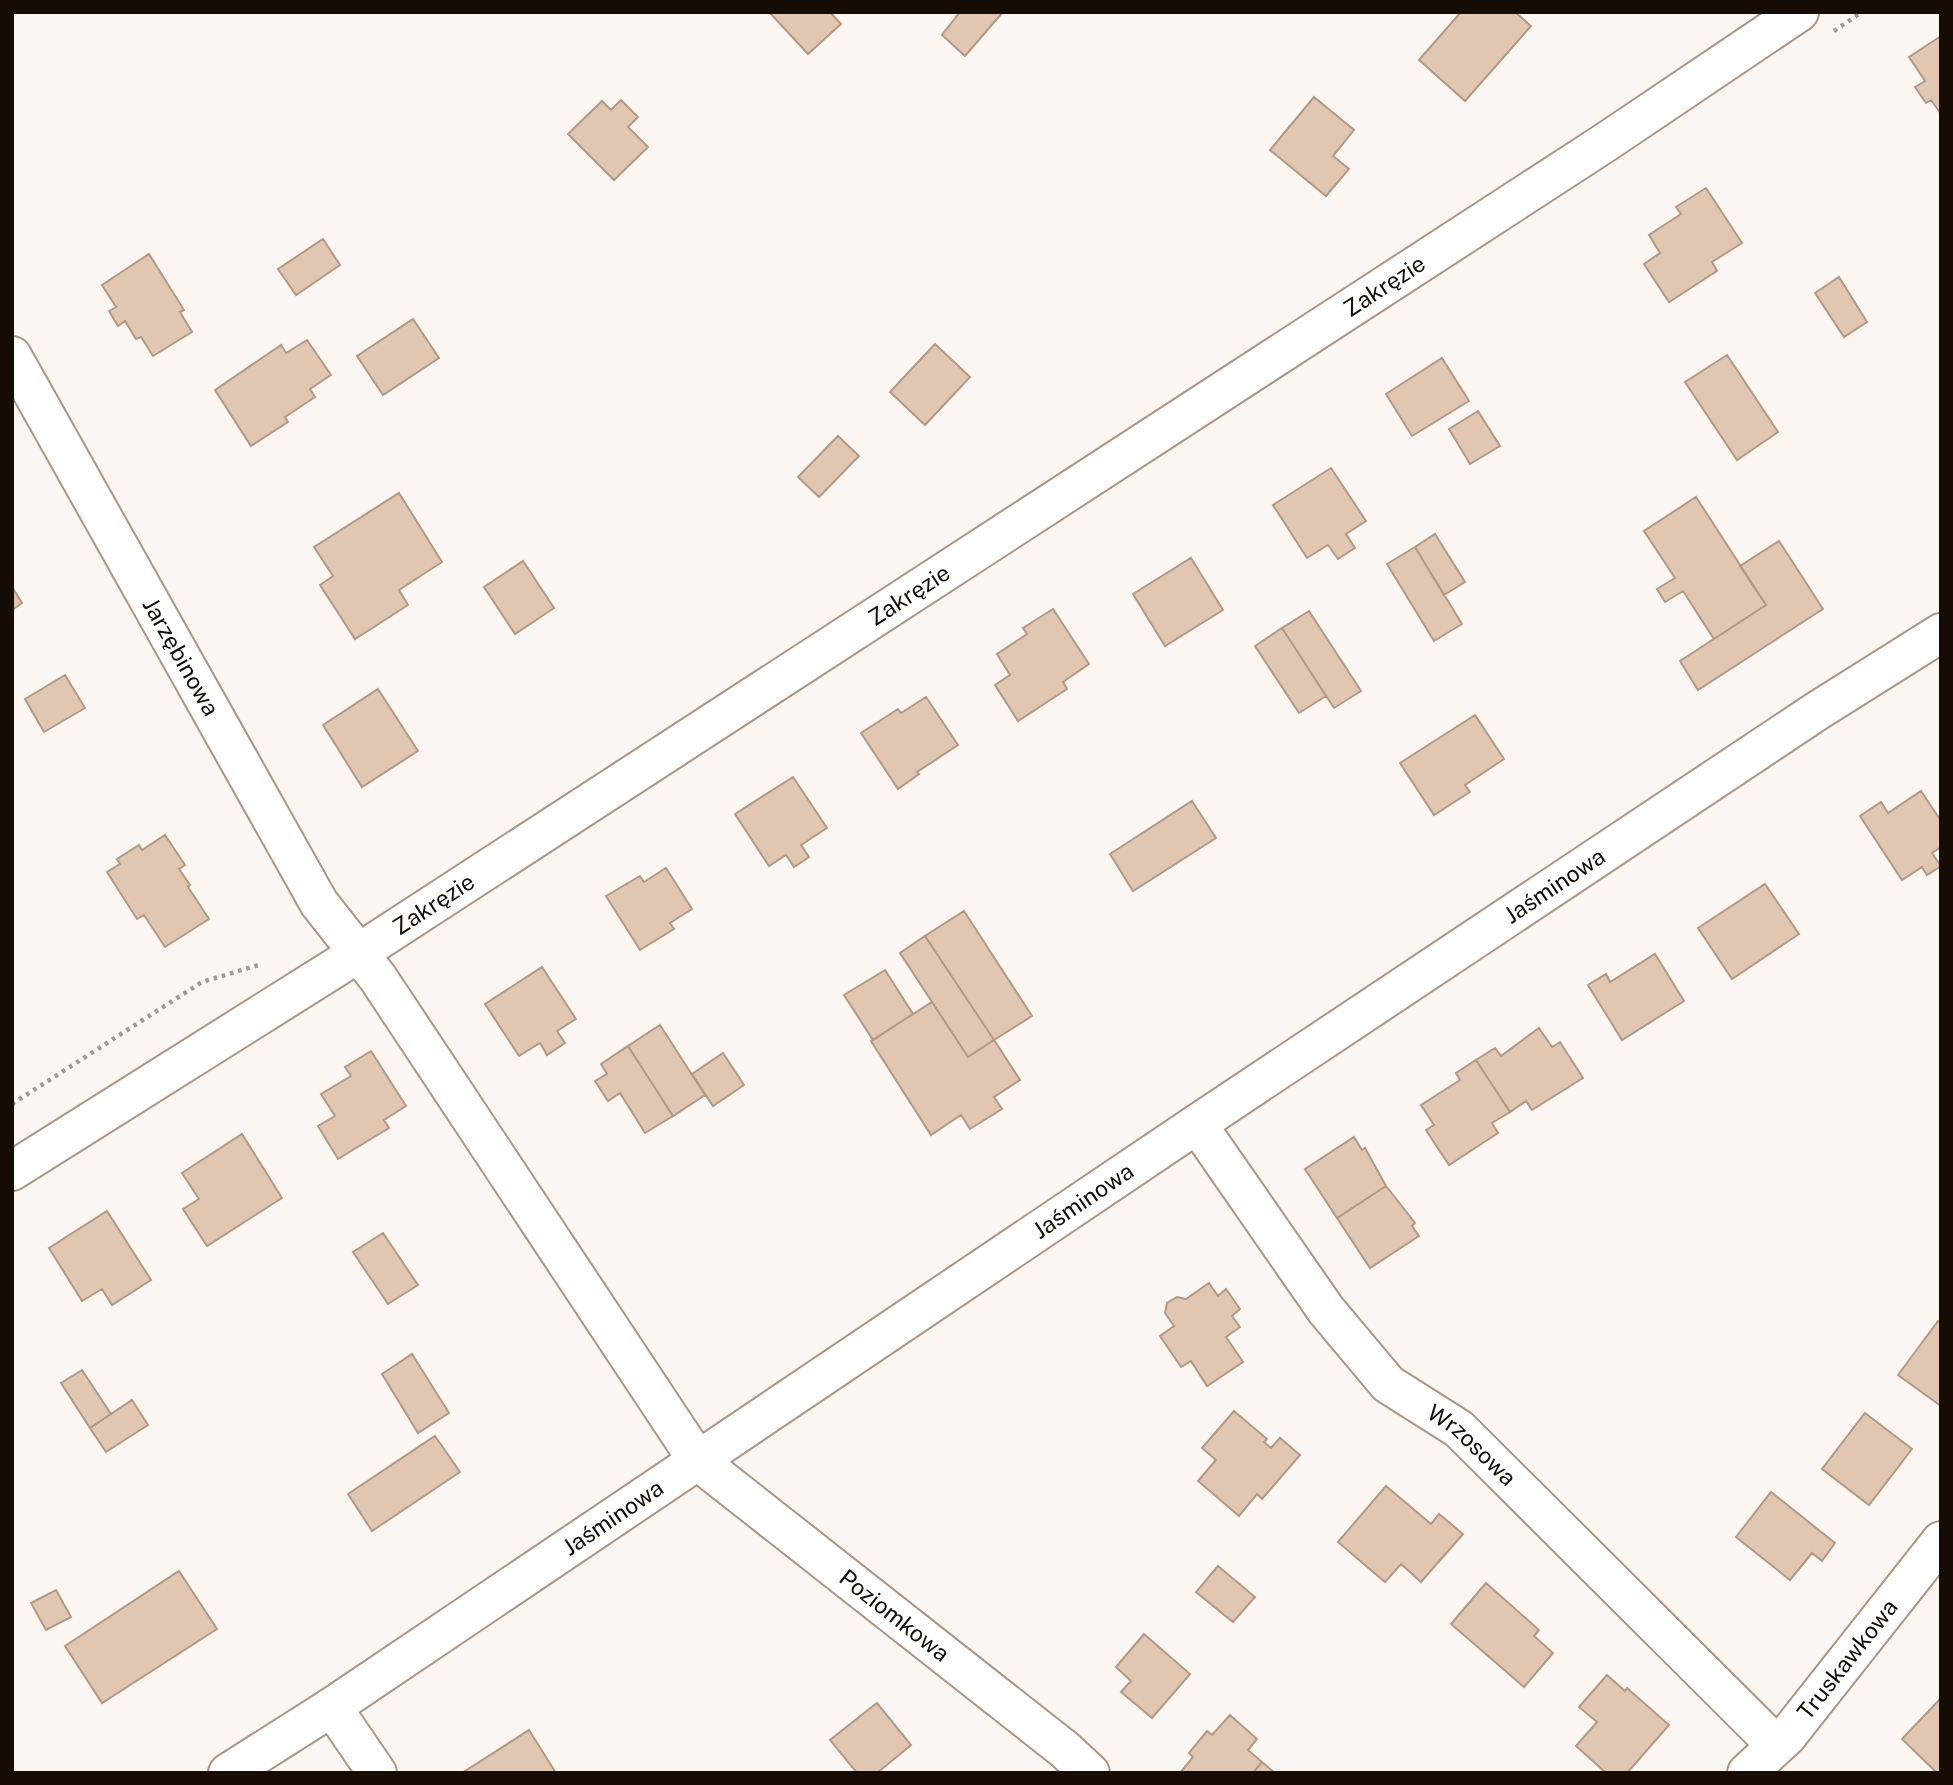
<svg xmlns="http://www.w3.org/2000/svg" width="1953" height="1785" font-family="'Public Sans',sans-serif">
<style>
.building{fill:#e1c7b2;stroke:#b29985;stroke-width:2}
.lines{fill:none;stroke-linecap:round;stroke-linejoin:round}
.minor-casing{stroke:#ad9581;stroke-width:42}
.path{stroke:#9f9993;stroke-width:4.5;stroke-dasharray:3.5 5;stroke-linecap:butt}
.minor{stroke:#fff;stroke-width:38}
.labels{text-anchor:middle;stroke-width:5;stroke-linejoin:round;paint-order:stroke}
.street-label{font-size:23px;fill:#140c05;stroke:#fbf6f2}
</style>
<rect width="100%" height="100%" fill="#fbf6f2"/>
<!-- building -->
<path class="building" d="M769,12h61l11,12 -33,30z
M960,12h43l-38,44 -23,-21z
M1461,12h54l16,14 -66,75 -46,-41z
M1941,36v78l-10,-14 -5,3 -11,-16 10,-6 -16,-24z
M1314,97l40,33 -21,26 16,13 -23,27 -56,-46z
M621,100l17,17 -10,10 20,20 -34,33 -46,-46 34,-33 9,9z
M1706,188l36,55 -30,19 5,9 -48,31 -25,-38 16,-11 -11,-18 32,-21 -5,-7z
M323,239l17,26 -44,30 -18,-26z
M149,254l35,56 -4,2 12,20 -39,24 -12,-19 -5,2 -11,-18 -7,5 -9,-15 7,-4 -14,-22z
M1839,277l28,45 -23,15 -29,-44z
M413,319l26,39 -56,37 -26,-39z
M307,340l24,35 -21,14 5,8 -30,20 3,5 -37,24 -36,-56 66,-45 5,8z
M935,344l35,33 -45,48 -35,-33z
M1727,355l51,77 -41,28 -52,-78z
M1442,358l27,43 -57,35 -26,-42z
M1478,411l22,35 -30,18 -21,-35z
M838,436l21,20 -40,41 -21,-20z
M1331,468l35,53 -20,13 9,14 -17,11 -10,-14 -21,13 -34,-53z
M399,493l43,69 -43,28 9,15 -53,34 -35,-54 13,-9 -19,-29z
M1696,497l70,108 -52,34 -31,-48 -18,11 -8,-13 18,-11 -31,-47z
M1435,534l30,48 -21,13 -29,-48z
M1779,541l44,68 -125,81 -18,-29 86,-56 -26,-39z
M1415,547l47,77 -28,17 -47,-77z
M1191,558l32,52 -58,36 -32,-52z
M523,561l31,47 -39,26 -31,-47z
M12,587l10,16 -10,7z
M1053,609l36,55 -26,18 4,7 -49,32 -23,-36 15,-10 -13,-21 30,-20 -4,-6z
M1309,611l52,80 -27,17 -52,-80z
M1282,628l44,68 -27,17 -44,-67z
M65,675l20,33 -41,24 -19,-33z
M378,689l40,62 -56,36 -39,-62z
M926,697l32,48 -41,27 2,2 -21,15 -37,-56 37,-24 3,4z
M1475,715l29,44 -39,26 5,7 -36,23 -34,-52z
M793,777l34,51 -26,17 8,12 -15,10 -8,-12 -17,11 -34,-52z
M1921,791l20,30v26l-9,6 9,13 -14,9 -5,-8 -20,13 -42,-64 21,-14 7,11z
M1192,801l24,37 -83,53 -23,-37z
M165,835l20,30 -6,4 11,16 -2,2 21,32 -44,28 -21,-32 -7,4 -30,-47 13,-8 -3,-5 22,-14 3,5z
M666,868l26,41 -22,14 4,6 -34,21 -34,-54 34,-20 4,6z
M1765,884l34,50 -67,45 -34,-51z
M964,911l68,105 -38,24 -69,-104z
M925,936l69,104 -26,17 -68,-104z
M1655,954l29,47 -62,39 -34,-55 18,-11 4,8z
M542,967l34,52 -19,12 8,12 -18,12 -7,-12 -21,13 -34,-52z
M885,970l28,44 -40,26 -29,-45z
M932,1002l36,55 26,-17 26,40 -26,17 8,12 -32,20 -9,-14 -30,20 -60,-94z
M660,1025l45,70 -32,21 -45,-70z
M1539,1028l13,19 8,-5 23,36 -51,32 -6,-9 -16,11 -34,-52 19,-12 6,8z
M628,1046l45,70 -28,17 -25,-40 -12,8 -13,-20 12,-7 -6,-10z
M371,1051l35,55 -22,14 5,8 -51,31 -20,-33 17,-10 -14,-22 30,-18 -6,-9z
M723,1053l21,32 -31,21 -21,-32z
M1476,1060l34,52 -18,11 6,10 -49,32 -23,-35 8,-5 -13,-20 39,-25 -4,-7z
M242,1134l40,64 -75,48 -24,-37 16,-10 -17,-26z
M1354,1137l8,13 3,-2 21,38 -49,32 -32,-49z
M1386,1186l29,37 -3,3 7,10 -49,32 -33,-50z
M107,1211l44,69 -39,25 -10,-16 -20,12 -33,-53z
M383,1233l35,52 -30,19 -35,-52z
M1209,1283l9,13 8,-7 14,20 -8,7 8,11 -14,10 17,25 -36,24 -16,-25 -10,6 -21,-31 14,-10 -9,-13 2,-10 10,-6 9,2z
M1938,1321l3,2v83l-43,-31z
M412,1354l37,59 -31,20 -36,-59z
M82,1370l29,44 -21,14 -29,-45z
M132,1400l16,25 -42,27 -16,-24z
M1234,1411l33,28 -3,3 7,6 9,-10 20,17 -38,44 -5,-5 -18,22 -41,-35 18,-21 -14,-12z
M1865,1413l47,36 -43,56 -47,-36z
M435,1436l25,36 -88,59 -24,-37z
M1386,1486l45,38 8,-10 24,20 -42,48 -20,-18 -16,18 -47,-40z
M1771,1492l64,51 -13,18 -10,-8 -22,27 -54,-43z
M1218,1566l37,31 -22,25 -37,-30z
M179,1571l38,58 -115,74 -37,-57z
M1486,1583l53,47 -5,6 19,17 -29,34 -73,-63z
M56,1590l15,27 -25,13 -15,-27z
M1144,1634l46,40 -38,44 -31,-26 10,-11 -15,-14z
M1607,1675l18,16 2,-3 42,37 -42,48h-21l-30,-27 21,-24 -18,-15z
M1941,1698v75h-4l-35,-34z
M877,1703l34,42 -34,28h-20l-27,-33z
M1230,1715l27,24 -9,11 14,12 -9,11h-73l13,-16 -4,-4 18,-22 5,4z
M529,1730l27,43h-94z
M1262,1762l13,11h-22z"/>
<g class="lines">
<!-- minor casing -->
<g class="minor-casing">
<g id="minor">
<path id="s1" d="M12,356l307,547 59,75 320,483 366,288 26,24"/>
<path id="s2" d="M1197,1124l129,186 62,74 71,45 317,316"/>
<path id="s3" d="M12,1171l345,-217 1249,-812 193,-130"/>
<path d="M332,1707l45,66"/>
<path id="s4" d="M228,1773l104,-66 865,-583 620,-413 124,-78"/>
<path id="s5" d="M1747,1773l40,-37 154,-195"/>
</g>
</g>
<!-- path -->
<path class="path" d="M1834,31l28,-19
M12,1104l190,-122 60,-18"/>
<!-- minor -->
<use href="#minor" class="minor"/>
</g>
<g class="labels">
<!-- street labels -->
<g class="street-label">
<text dy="8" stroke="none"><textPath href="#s3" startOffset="1633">Zakręzie</textPath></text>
<text dy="8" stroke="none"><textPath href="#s3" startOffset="1066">Zakręzie</textPath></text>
<text dy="8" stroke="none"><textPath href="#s1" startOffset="345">Jarzębinowa</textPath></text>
<text dy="8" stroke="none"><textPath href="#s4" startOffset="1596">Jaśminowa</textPath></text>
<text dy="8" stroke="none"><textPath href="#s3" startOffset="499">Zakręzie</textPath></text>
<text dy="8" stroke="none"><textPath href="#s4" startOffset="1029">Jaśminowa</textPath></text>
<text dy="8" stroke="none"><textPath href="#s2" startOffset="427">Wrzosowa</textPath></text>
<text dy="8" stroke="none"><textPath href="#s4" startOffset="462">Jaśminowa</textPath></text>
<text dy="8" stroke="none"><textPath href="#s1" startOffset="1552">Poziomkowa</textPath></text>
<text dy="8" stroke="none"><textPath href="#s5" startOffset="152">Truskawkowa</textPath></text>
</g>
</g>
<!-- border -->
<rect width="1953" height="1785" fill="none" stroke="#140c05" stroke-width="28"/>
</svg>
